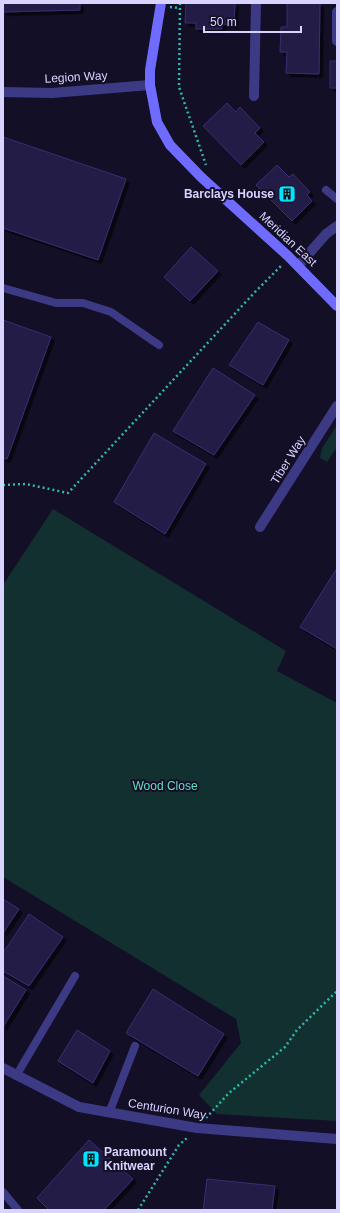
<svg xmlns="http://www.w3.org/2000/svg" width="340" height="1213" font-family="Arial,sans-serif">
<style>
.green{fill:#12302f}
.building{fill:#241b47;stroke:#3b2d73;filter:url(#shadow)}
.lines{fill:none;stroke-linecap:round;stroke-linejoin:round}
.path{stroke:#2fb8b0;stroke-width:2.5;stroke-dasharray:2 3;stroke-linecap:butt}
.lane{stroke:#3d3a85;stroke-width:8}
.street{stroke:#3d3a85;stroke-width:10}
.secondary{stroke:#6f6bff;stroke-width:10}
.labels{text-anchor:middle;stroke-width:4;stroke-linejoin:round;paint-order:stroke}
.street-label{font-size:12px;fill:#d9d4ff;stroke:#130f26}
.poi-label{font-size:12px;font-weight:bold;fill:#d9d4ff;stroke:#130f26;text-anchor:end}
.park-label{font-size:12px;fill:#5fe0c0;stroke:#130f26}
</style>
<defs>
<filter id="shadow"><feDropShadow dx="3.5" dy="3.5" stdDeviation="0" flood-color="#0009"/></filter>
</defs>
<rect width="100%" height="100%" fill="#130f26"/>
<!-- green -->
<path class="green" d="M337,425v22l-10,15 -7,-4 2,-10z
M53,509l233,142 -9,20 60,32v418l-120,-7 -18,-19 42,-52 -5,-24 -233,-142v-292z"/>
<!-- building -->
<path class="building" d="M3,3h77v7l-77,2z
M186,3h49l-1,22 -12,-1v5h-26v-6h-11z
M287,3h33l-1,71 -33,-1 1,-21h-7l1,-25h6z
M330,61h7v27h-7z
M227,103l9,9 4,-5 20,21 -5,5 9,9 -23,23 -38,-39z
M3,137l123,42 -28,81 -95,-32z
M277,165l12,12 4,-3 17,18 -3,3 5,6 -20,20 -36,-36z
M191,247l27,24 -28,30 -26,-24z
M3,320l48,17 -44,122 -4,-1z
M258,322l31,18 -26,45 -34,-20z
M213,368l42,27 -41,60 -41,-24z
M154,433l52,31 -41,70 -51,-32z
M337,568v81l-37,-22z
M3,899l16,10 -16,24z
M29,914l34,23 -34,49 -26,-15v-18z
M3,976l23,14 -23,37z
M153,989l71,45 -26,42 -72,-43z
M77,1030l33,21 -17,32 -35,-22z
M89,1140l44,39 -29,31h-55l-12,-12z
M207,1179l68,7 -3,24h-69z"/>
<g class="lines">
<!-- path -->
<path class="path" d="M180,3l-1,84 27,78
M170,7l9,1
M3,485l23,-1 42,9 187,-201 27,-27
M206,1118l23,-25 56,-46 12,-17 40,-39
M138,1210l41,-65 8,-7"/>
<!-- lane -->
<path class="lane" d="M326,190l11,9
M3,288l53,15h27l28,9 48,33
M16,1076l59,-100
M109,1113l26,-67
M3,1192l15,18"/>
<!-- street -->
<path class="street" d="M337,41v-29
M3,92l49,1 98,-8
M254,96l2,-93
M298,266l28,-32 11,-8
M260,527l77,-121
M3,1068l76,39 118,21 140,11"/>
<!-- secondary -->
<path class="secondary" d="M161,3l-11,67v15l7,37 13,23 31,32 87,79 49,50"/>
</g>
<!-- icons -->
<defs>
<g id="building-square" transform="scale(0.9)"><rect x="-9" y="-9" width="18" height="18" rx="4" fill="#00e5ff" stroke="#130f26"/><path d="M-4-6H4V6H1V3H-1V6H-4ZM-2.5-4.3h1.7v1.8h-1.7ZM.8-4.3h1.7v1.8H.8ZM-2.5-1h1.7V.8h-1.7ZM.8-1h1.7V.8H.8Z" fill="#111"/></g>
</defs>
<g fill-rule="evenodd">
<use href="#building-square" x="287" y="194"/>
<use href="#building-square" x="91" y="1159"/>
</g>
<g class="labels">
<!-- street labels -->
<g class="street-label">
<text transform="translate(76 77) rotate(-3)" y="4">Legion Way</text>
<text transform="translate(288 239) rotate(43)" y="4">Meridian East</text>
<text transform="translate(288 460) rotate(-58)" y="4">Tiber Way</text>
<text transform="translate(167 1109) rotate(9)" y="4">Centurion Way</text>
</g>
<!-- poi labels -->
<g class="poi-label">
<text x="274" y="198">Barclays House</text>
<text x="104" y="1156" text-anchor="start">Paramount<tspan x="104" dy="14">Knitwear</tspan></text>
</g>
<!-- park labels -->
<g class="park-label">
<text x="165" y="790">Wood Close</text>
</g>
</g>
<!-- border -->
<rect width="340" height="1213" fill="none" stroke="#d9d4ff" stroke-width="8"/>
<!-- scale -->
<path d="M204 26v6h97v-6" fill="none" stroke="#d9d4ff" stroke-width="2"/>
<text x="210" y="26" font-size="12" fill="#d9d4ff" stroke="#130f26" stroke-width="3" paint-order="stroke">50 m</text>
</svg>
